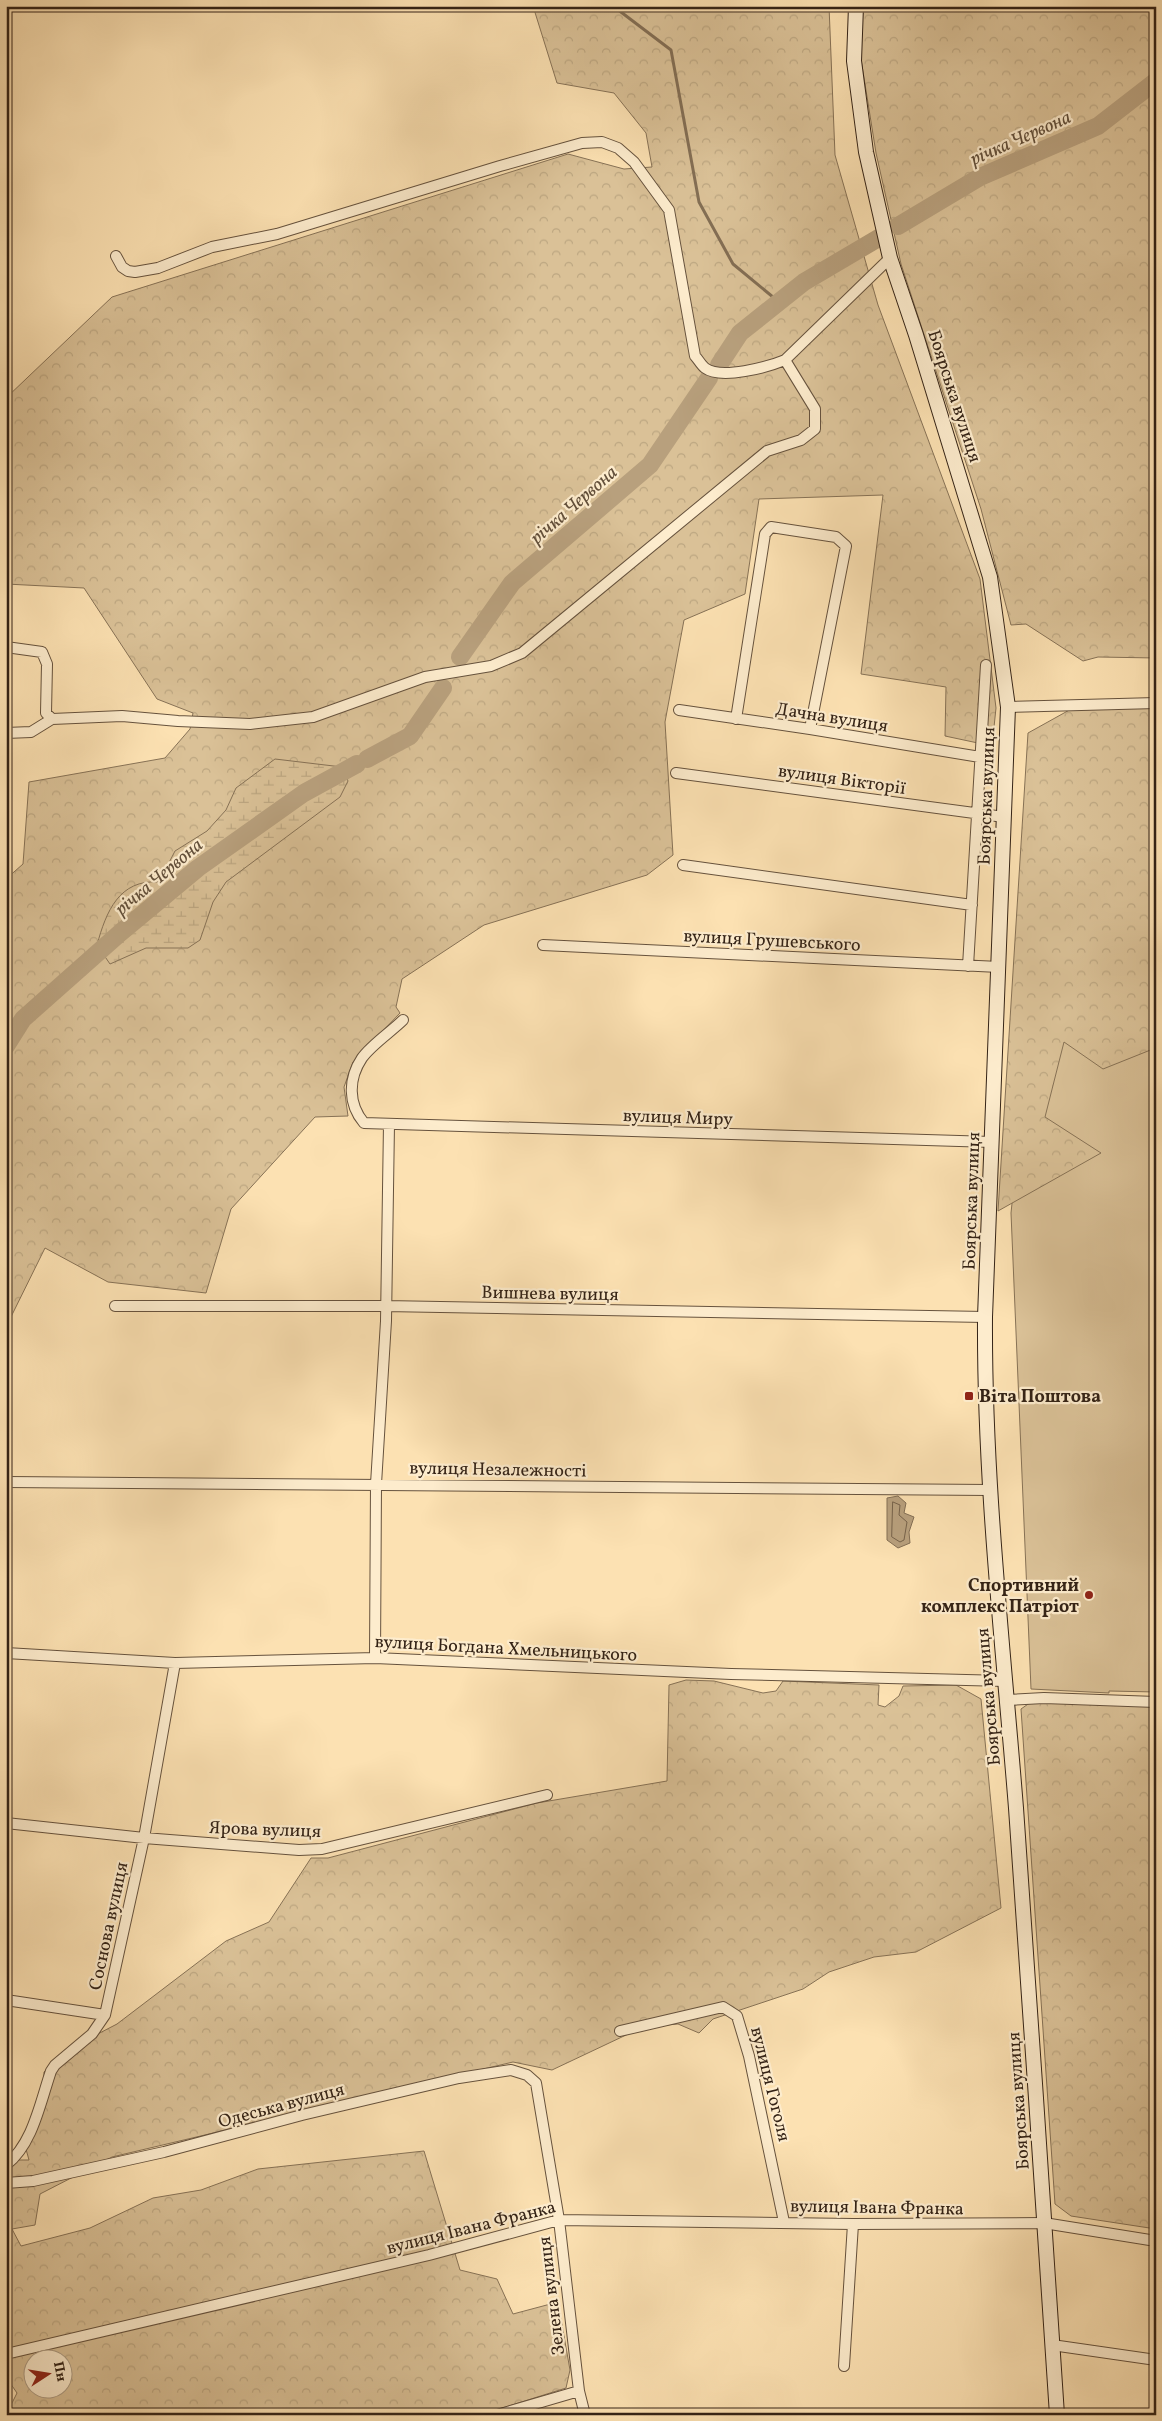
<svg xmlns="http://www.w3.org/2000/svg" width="1162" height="2421" font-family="Vollkorn,serif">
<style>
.grass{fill:#dac197;stroke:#877256}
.forest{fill:url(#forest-crowns);stroke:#877256;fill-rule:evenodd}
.wetland{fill:url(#wetland-marsh);stroke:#877256}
.water{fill:#b8a07d;stroke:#836e54}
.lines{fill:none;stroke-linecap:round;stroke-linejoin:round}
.shore{stroke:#76624a;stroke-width:1}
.stream{stroke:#836e54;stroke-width:3}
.river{stroke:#b8a07d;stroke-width:18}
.street-casing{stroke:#66523d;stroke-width:12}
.secondary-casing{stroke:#342316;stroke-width:16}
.street{stroke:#fdeccd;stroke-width:10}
.secondary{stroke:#fdeccd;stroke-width:14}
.poi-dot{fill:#8f2418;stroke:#fdeccd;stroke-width:2}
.labels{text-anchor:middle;stroke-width:4.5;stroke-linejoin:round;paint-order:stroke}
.street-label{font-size:18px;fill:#342316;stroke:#fdeccd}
.poi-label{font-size:18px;font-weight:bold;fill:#342316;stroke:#fdeccd;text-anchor:start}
.water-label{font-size:19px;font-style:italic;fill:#624f3a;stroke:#fdeccd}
</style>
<defs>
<pattern id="forest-crowns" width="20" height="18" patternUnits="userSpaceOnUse" patternTransform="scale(1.25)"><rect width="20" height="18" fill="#dac197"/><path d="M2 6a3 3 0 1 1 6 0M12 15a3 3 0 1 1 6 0" fill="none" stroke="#bca681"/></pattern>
<pattern id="wetland-marsh" width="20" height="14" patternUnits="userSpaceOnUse" patternTransform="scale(1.25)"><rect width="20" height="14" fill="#dac197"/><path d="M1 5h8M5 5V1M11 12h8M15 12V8" fill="none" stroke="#bca681"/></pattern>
</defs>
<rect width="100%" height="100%" fill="#fce1b2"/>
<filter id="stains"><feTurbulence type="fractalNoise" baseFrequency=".004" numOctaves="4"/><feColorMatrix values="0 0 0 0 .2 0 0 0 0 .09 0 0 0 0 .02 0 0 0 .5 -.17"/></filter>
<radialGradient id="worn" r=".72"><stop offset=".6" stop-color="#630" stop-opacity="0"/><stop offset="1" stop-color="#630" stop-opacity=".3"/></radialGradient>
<!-- grass -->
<path class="grass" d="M1156,710v982l-47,-1v2l-78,-4 -20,-476 49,-470z"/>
<!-- forest -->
<path class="forest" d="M533,6h296l6,149 43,150 102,274 16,129 -4,38 -47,-10 1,-49 -85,-13 22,-179 -124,4 -14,95 -61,26 -19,102 8,133 -26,20 -163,50 -82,54 -6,28 4,6 -47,49 -9,25 4,29 -33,1 -84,92 -25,84 -98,-11 -63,-34 -39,79v-448l17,-15 6,-82 136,-24 25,-29 3,-16 -36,-14 -73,-111 -78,-4v-186l106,-101 456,-143 56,15 28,-2 -6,-34 -32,-40 -57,-10z
M859,6h297v652l-58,-1 -15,4 -57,-37 -15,1 -30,-116 -80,-245 -25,-111 -15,-94z
M1156,702v351l-3,-4 -50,20 -39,-27 -19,75 56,36 -103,58 30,-478 45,-25z
M686,1680l28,1 49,12 13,-2 7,-10 96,4 -1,20 7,2 14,-11 4,-10 53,-1 25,14 20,209 -85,44 -42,5 -45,15 -26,17 -90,30 -14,14 -21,-9 -35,3 -91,43 -39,-8 -401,95 -72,37 -5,31 -23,4 9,17 69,-18 63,-30 48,-8 57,-21 166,-18 36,119 37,9 16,35 45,-12 12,68 -4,18 -86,27h-474l11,-22 -11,-16v-211l9,-6h14l-5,-18 20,-58v-12l21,-21 52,-27 109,-83 43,-19 42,-64h17l209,-55 130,-22 2,-96zM32,2358h30v30h-30z
M1041,1695l115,4v530l-85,-13 -16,-12 -34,-495z"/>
<!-- wetland -->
<path class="wetland" d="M275,759l67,8 6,14 -8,16 -114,85 -13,20 -13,38 -12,8h-42l-36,16 -13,-19c9,-33 22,-66 62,-63l16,-31 32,-20 19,-21 10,-22z"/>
<!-- water -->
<path class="water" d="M898,1496l8,7 -2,10 10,4 -5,15 1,11 -12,5 -11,-8v-42z"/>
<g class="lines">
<!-- shore -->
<path class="shore" d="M893,1502l7,3 -1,10 8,7 -3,18 -4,2 -8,-5z"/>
<!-- stream -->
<path class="stream" d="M613,6l58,44 28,152 34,62 46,38"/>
<!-- river -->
<path class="river" d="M898,226l82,-49 118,-51 58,-45
M719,365l21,-32 64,-51 78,-46
M460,657l52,-74 138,-118 59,-87
M367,759l43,-23 33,-48
M6,1046l17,-27 97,-86 78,-65 106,-75 53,-29"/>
<!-- street casing -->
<g class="street-casing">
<path id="street" d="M116,256l6,11 6,4 7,1 23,-4 54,-21 65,-13 223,-68 82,-23 20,-1 16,6 16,14 35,48 26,146c3,3 6,9 10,12 16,12 63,-1 80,-8l105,-102
M6,647l36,5 5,12 -1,49 6,6
M1008,707l148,-4
M679,710l131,19 170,28
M736,719l29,-185 6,-7 65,10 10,9 -36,183
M6,733l25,-1 21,-13 70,-3 56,5 72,3 63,-7 112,-40 66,-11 31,-13 245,-202 34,-11 14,-11v-20l-30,-49
M676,773l328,44
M683,865l289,40
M543,945l456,22
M968,966l18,-301
M403,1020c-11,11 -32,25 -41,38 -14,21 -14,46 2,65l628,19
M115,1306h270l600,11
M6,1482l984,8
M6,1653l169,10 200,-5 356,16 274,7
M375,1658l1,-174 10,-163 3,-197
M1007,1700l37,-2 112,4
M6,1823l138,15 155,12 23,-1 225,-54
M6,2000l99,15
M620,2031l103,-24 14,9 12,40 35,166
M6,2165c27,-21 34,-62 45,-94l4,-6 37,-31 13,-19 39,-177 31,-175
M6,2183l27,-2 131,-29 138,-37 157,-37 52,-8 16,5 9,8 23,137 20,171
M1052,2345l104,15
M6,2354l423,-99 130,-35 294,4 191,-1 112,18
M844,2366l9,-142
M497,2415l82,-24 6,24"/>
</g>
<!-- secondary casing -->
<g class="secondary-casing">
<path id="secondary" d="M856,6l-2,55 12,91 24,106 26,77 74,242 18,130 -23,610c-1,164 18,328 31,491 15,202 27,405 41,607"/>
</g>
<!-- street -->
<use href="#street" class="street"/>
<!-- secondary -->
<use href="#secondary" class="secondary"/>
</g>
<!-- markers -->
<g class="poi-dot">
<rect x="964" y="1391" width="10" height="10" rx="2.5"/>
<circle cx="1089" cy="1595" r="5"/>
</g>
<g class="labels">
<!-- street labels -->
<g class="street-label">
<text transform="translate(955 396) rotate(72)" y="6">Боярська вулиця</text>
<text transform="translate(832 717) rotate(9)" y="6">Дачна вулиця</text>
<text transform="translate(842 779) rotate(8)" y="6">вулиця Вікторії</text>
<text transform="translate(986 796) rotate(-88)" y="6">Боярська вулиця</text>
<text transform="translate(772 940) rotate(3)" y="6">вулиця Грушевського</text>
<text transform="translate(678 1117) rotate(2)" y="6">вулиця Миру</text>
<text transform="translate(971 1201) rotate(-88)" y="6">Боярська вулиця</text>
<text transform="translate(550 1293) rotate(1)" y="6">Вишнева вулиця</text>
<text transform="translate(498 1469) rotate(1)" y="6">вулиця Незалежності</text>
<text transform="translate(506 1648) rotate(3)" y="6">вулиця Богдана Хмельницького</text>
<text transform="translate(988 1697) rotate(-95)" y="6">Боярська вулиця</text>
<text transform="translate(265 1829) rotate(2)" y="6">Ярова вулиця</text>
<text transform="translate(108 1926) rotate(-78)" y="6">Соснова вулиця</text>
<text transform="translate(771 2084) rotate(76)" y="6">вулиця Гоголя</text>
<text transform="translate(1018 2101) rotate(-94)" y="6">Боярська вулиця</text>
<text transform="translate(281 2105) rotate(-15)" y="6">Одеська вулиця</text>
<text transform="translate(877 2207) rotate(1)" y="6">вулиця Івана Франка</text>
<text transform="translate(471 2227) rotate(-14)" y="6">вулиця Івана Франка</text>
<text transform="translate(551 2296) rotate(-97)" y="6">Зелена вулиця</text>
</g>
<!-- poi labels -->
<g class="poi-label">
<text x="979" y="1402">Віта Поштова</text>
<text x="1079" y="1591" text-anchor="end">Спортивний<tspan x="1079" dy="21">комплекс Патріот</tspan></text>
</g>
<!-- water labels -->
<g class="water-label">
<text transform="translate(1020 137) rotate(-24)" y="7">річка Червона</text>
<text transform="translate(573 504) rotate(-41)" y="7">річка Червона</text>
<text transform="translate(158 876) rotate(-40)" y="7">річка Червона</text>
</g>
</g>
<!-- margin -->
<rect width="1162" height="2421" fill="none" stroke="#fce1b2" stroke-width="25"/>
<rect x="8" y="8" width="1147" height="2406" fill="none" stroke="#342316" stroke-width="2.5"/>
<rect x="12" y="12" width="1137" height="2396" fill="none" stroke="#342316"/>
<!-- north arrow -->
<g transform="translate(48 2374) rotate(78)"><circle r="24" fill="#fdeccd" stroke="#ad9c84"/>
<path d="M0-4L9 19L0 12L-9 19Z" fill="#8f2418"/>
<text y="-8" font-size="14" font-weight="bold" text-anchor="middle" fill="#342316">Пн</text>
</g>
<rect width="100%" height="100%" filter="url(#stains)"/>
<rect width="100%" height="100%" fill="url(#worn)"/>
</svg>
